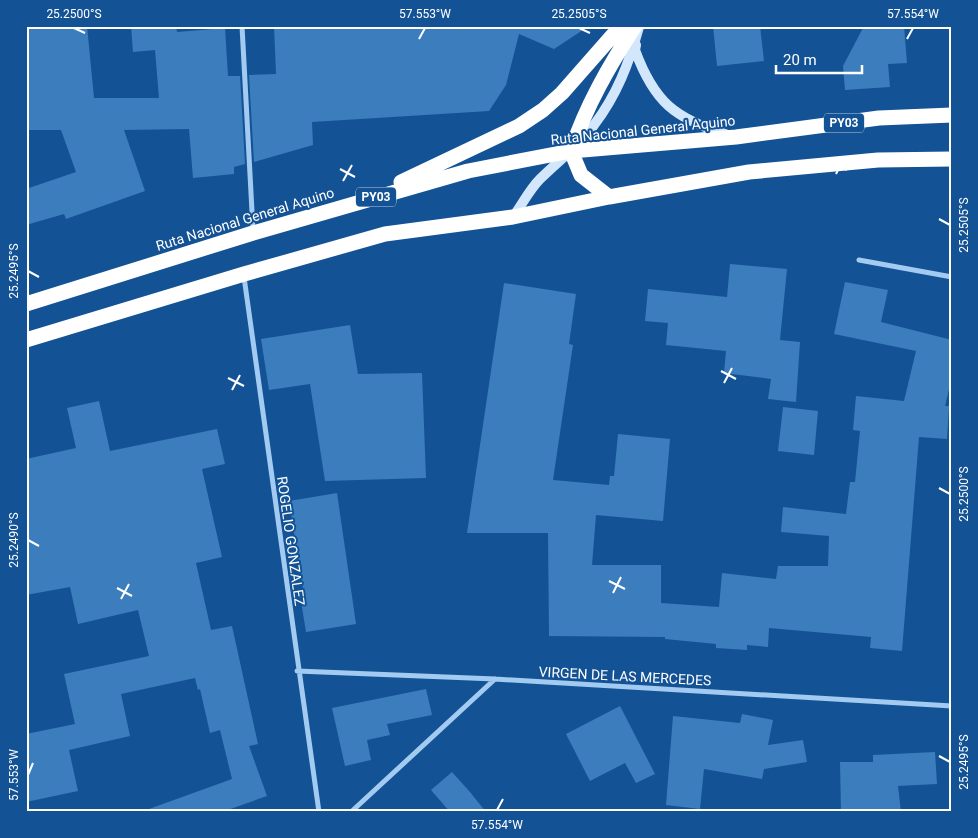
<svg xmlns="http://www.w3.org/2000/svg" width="978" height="838" font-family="Roboto,sans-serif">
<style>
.building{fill:#3c7dbd}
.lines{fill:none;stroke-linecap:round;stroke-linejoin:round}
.street{stroke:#a3cbf2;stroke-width:5}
.secondary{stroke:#d2e7fc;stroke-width:10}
.highway{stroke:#fff;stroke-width:15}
.ticks{fill:none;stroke:#fff;stroke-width:2}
.labels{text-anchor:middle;stroke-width:4;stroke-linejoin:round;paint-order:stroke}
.shield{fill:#135395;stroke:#b8cbdf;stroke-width:1}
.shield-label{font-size:12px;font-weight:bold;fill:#fff}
.street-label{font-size:14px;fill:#fff;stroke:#135395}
.neatline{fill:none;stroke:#fff;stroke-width:2}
.ticks-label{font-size:12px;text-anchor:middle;fill:#fff}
</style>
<rect width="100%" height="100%" fill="#135395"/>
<!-- building -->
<path class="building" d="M26,26h61l7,72h65l-4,-48 -22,2 -2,-26h45l1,6 48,-4 3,48h12l5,88 -11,3v7l-41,4 -4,-49 -65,1 21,61 -79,28 -2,-5 -38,11v-36l50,-17 -15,-42h-35z
M274,26h315l-35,23 -35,-15 -13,51 -17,26 -177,11 1,23 -59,17 -5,-87 27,-1z
M713,26h47l4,35 -47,5z
M864,26h40l3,37 -19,1 2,23 -45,3 -2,-24z
M730,264l57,5 -7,71 20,2 -4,60 -28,-3 3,-20 -47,-6 2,-22 -60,-6 2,-22 -23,-2 3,-32 79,8z
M845,282l43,8 -7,32 71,18v37l-7,29h4l-2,33 -28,-2 -17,214 -32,-3 1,-11 -102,-9 -1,19 -21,-2v5l-31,-2v-4l-51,-5v-2l-116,-1 -1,-103h-81l37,-250 72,11 -7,50 4,1 -20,135 56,5 1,-9h4l4,-42 52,5 -7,82 -67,-6 -4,50h69v38l58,4 3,-34 54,6 2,-13h50l1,-30 -48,-4 2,-25 63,7 4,-32h5l5,-51 -7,-1 3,-34 48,5 12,-50 -82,-17z
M350,325l8,49 64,-1 4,105 -101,3 -15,-97 -41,6 -8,-51z
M99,401l11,50 107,-22 8,35 -23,5 20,88 -26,6 15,67 21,-4 26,118 -9,2 18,50 -45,16h-72l-1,-3 83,-30 -12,-49 -10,3 -10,-44 -2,1 -3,-12 -74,16 9,42 -61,14 9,41 -52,11v-68l49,-10 -11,-50 85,-18 -11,-46 -60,14 -8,-37 -44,8v-136l50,-11 -9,-40z
M783,407l35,4 -4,44 -36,-4z
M337,493l19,131 -50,8 -6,-37h4l-15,-94z
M426,689l6,26 -45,9 3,11 -23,5 4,20 -26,6 -13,-58z
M620,706l35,68 -19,9 -11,-20 -35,18 -24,-47z
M742,714l31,6 -5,25 35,-5 4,22 -43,7 -2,10 -58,-10 -4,40 -34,-4 7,-89 67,7z
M935,752l2,32 -39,2 3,26h-60l-1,-50h33v-7z
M452,772l18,20 16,20h-36l-19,-22z"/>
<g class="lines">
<!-- street -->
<path class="street" d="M242,26l11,204
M859,260l93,17
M244,277l75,535
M297,671l198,8 457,27
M351,812l144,-133"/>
<!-- secondary -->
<path class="secondary" d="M636,45l-1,5c19,52 40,69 93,85
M513,217c9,-12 16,-27 27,-38 18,-18 39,-33 54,-54 23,-30 35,-62 45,-98"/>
<!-- highway -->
<path class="highway" d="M401,182l118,-56 24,-16 19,-17 51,-58 14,-9
M609,197l-28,-22 -10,-24c15,-45 38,-85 64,-125
M26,304l227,-71 215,-62 103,-20 165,-14 143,-19 73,-3
M26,340l218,-66 141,-40 128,-17 96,-20 140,-25 129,-12 74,-1"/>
</g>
<!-- ticks -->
<path class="ticks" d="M74,28l11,5M579,28l11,5M419,39l6,-11M907,39l6,-11M832,162l15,8M340,169l15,8M836,174l8,-16M343,181l9,-16M939,219l11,6M28,271l11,6M721,371l15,8M228,378l16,8M724,383l8,-15M232,390l8,-15M939,488l11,6M28,540l11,6M609,581l16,8M117,588l15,8M613,593l8,-16M121,599l8,-15M939,756l11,6M28,775l5,-12M497,810l6,-11"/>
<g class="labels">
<!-- shield labels -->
<g class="shield">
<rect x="824" y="113.5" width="40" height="19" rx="4"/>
<rect x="356" y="187.5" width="40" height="19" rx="4"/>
</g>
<g class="shield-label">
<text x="844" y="127">PY03</text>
<text x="376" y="201">PY03</text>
</g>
<!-- street labels -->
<g class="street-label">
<text transform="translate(643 130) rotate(-6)" y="5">Ruta Nacional General Aquino</text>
<text transform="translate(245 219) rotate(-17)" y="5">Ruta Nacional General Aquino</text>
<text transform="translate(291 541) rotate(82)" y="5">ROGELIO GONZALEZ</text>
<text transform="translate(625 676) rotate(3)" y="5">VIRGEN DE LAS MERCEDES</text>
</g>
</g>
<!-- border -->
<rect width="978" height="838" fill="none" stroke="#135395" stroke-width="55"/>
<!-- scale -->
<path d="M776 65v8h86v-8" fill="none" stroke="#ffffff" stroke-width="2.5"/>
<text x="783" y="65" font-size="15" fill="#ffffff" stroke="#135395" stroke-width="4" paint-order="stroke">20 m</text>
<rect x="28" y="28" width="922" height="782" class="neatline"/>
<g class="ticks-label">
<text x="74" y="18">25.2500°S</text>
<text x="425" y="18">57.553°W</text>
<text x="579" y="18">25.2505°S</text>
<text x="913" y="18">57.554°W</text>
<text transform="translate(964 225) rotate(-90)" y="4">25.2505°S</text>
<text transform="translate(14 271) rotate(-90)" y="4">25.2495°S</text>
<text transform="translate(964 494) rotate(-90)" y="4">25.2500°S</text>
<text transform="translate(14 540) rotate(-90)" y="4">25.2490°S</text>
<text transform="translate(964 762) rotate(-90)" y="4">25.2495°S</text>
<text transform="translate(14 775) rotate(-90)" y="4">57.553°W</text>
<text x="497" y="829">57.554°W</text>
</g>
</svg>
